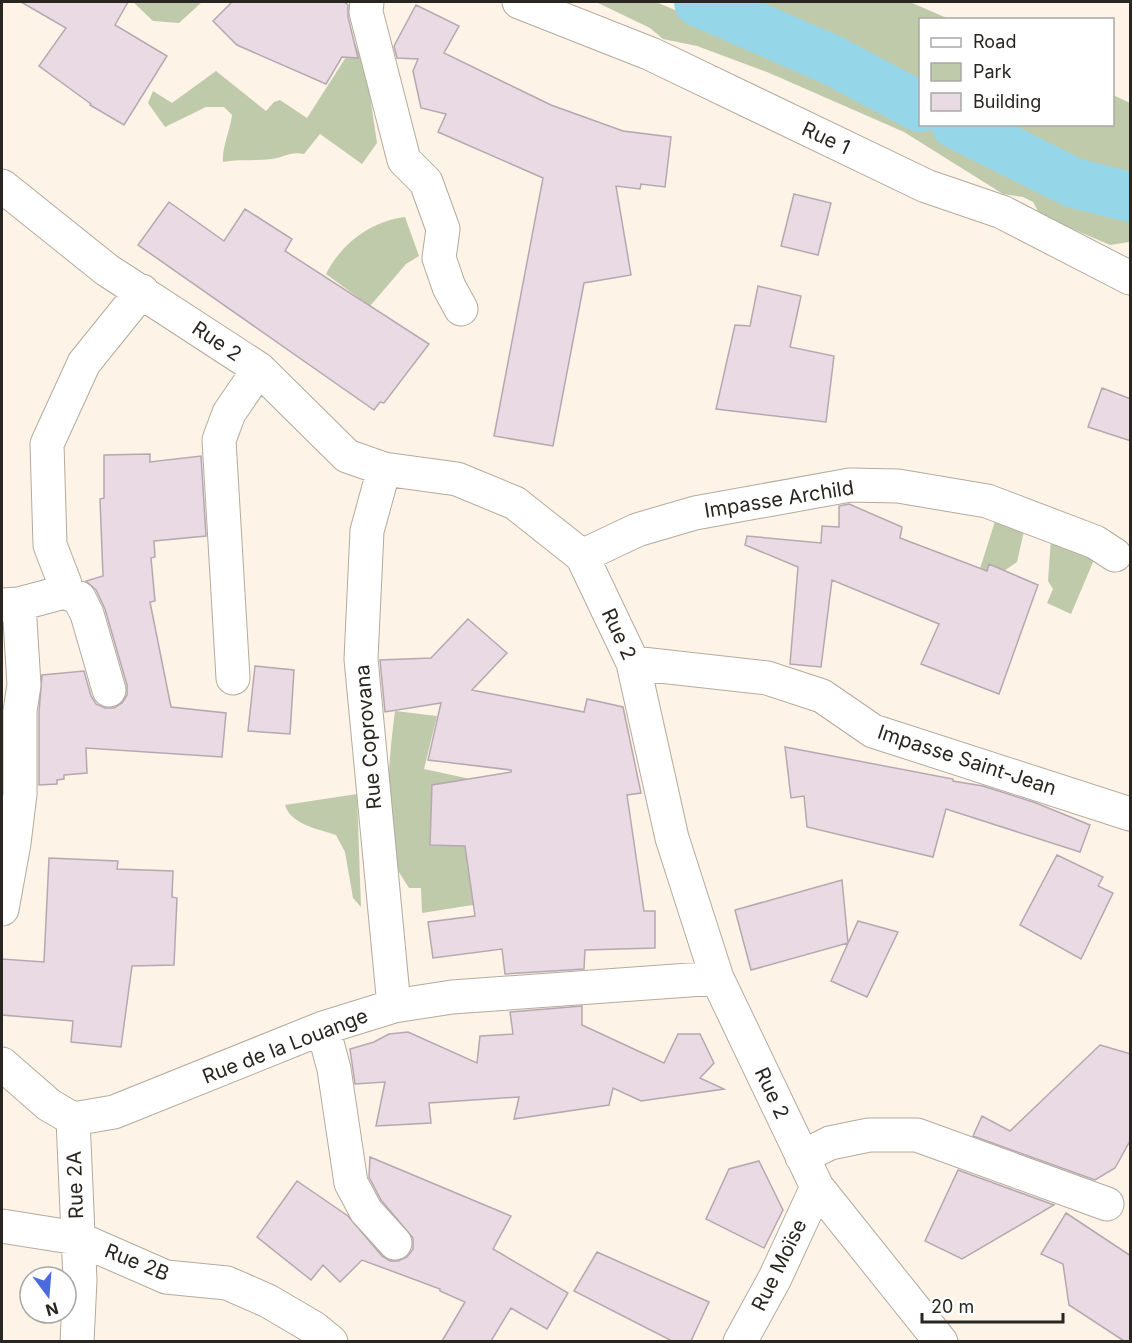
<svg xmlns="http://www.w3.org/2000/svg" width="1132" height="1343" font-family="Inter,sans-serif">
<style>
.green{fill:#bfcaab}
.lines{fill:none;stroke-linecap:round;stroke-linejoin:round}
.canal{stroke:#95d6e9;stroke-width:50}
.building{fill:#e9dae3;stroke:#b6a8b0;stroke-width:1.5}
.street-casing{stroke:#b4aa9e;stroke-width:35}
.street{stroke:#fff;stroke-width:33}
.labels{text-anchor:middle;stroke-width:4.5;stroke-linejoin:round;paint-order:stroke}
.street-label{font-size:20px;fill:#292520;stroke:#fff}
</style>
<rect width="100%" height="100%" fill="#fdf3e6"/>
<!-- green -->
<path class="green" d="M133,2h69l-23,21 -26,-2z
M596,2h60l57,24 34,5 173,84v9c28,1 36,13 59,25 46,24 96,48 147,56l4,3v39l-1,-5 -19,3 -70,-30 -7,-13 -10,-5 -20,-3 -99,-62 -137,-60 -70,-26 -34,-7 -13,-11z
M735,2h175l39,17 -29,1v73z
M355,43l12,33 10,67 -15,21 -42,-30 -16,20c-14,-3 -19,3 -32,5 -17,2 -33,0 -49,3 -1,-15 7,-31 9,-47l-8,-8h-18l-41,20 -17,-24 5,-12 19,12 44,-32 50,40 8,-9 6,-2 27,18z
M1113,95l17,8v68l-69,-7 -74,-39 125,-1z
M405,217l14,39 -13,8 -36,42 -44,-32c15,-30 45,-53 79,-57z
M996,518l21,5 -2,6 9,2 -7,31 -19,13h-20z
M1051,539l48,9 -28,66 -24,-11 6,-14 -5,-8z
M395,711l42,5 -13,53 65,14 9,118 -76,12 -1,-25h-12c-4,-7 -9,-13 -12,-20 -16,-36 -7,-118 -2,-157z
M357,794l4,113 -8,-9 -8,-46 -9,-17c-17,-6 -45,-10 -51,-30z"/>
<g class="lines">
<!-- canal -->
<path class="canal" d="M699,2l133,58 88,47
M956,124l118,59 56,14"/>
</g>
<!-- building -->
<path class="building" d="M21,2h107l-13,23 52,31 -43,69 -34,-20 1,-1 -52,-38 27,-38z
M232,2h112l4,3v12l10,41 -16,-1 -16,27 -89,-39 -24,-24z
M416,5l43,21 -15,27 107,52 72,26 48,6 -6,50 -24,-3 -1,5 -24,-3 15,89 -47,8 -31,163 -59,-10 49,-258 -105,-46 8,-18 -25,-6 -8,-37 5,-12 -21,-1 -3,-12z
M794,194l37,9 -13,52 -37,-9z
M169,202l55,39 21,-32 47,30 -7,12 144,93 -45,59 -4,-1 -6,8 -236,-165z
M758,286l43,10 -11,51 44,9 -8,66 -110,-13 19,-84 15,1z
M1102,388l29,11v42l-43,-14z
M150,454v8l51,-6 5,80 -52,5 1,16 -4,1 4,43 -5,1 21,105 55,6 -4,44 -136,-9 1,25 -23,2v4l-7,1v4l-18,1v-73l3,-37 42,-4 7,25 5,8 9,4h9l8,-5 5,-8v-10l-22,-76 -9,-19 -10,-9 17,-5 -3,-77 4,-1v-43z
M849,504l53,23 -2,11 87,33 2,-7 49,21 -39,109 -78,-30 18,-40 -107,-44 -11,87 -31,-3 8,-97 -53,-22 2,-9 74,7 1,-17 17,1v-21z
M468,619l39,34 -35,37 112,22 3,-13 36,8 18,86 -14,2 17,116h11v37l-70,2 -1,19 -79,5 -3,-25 -69,9 -5,-36 47,-6 -10,-70 -35,-1 2,-60 79,-13v-2l-83,-10 13,-57 -56,9 -5,-52 51,-2z
M255,666l39,4 -4,64 -42,-3z
M785,747l168,32v2l30,5 53,17 54,22 -10,27 -134,-43 -13,48 -126,-30 -3,-31 -13,2z
M1057,855l46,22 -5,9 15,7 -32,66 -61,-34z
M49,858l69,3 -1,8 56,2 -1,26 5,1 -3,67 -42,1 -11,81 -50,-5 2,-21 -71,-6v-56l42,3z
M842,880l6,63 -97,27 -16,-60z
M858,921l40,11 -31,65 -36,-16z
M582,1006v19l82,38 14,-29h22l14,29 -14,15 24,11 -83,12 -28,-13 -4,17 -95,14 5,-22 -90,6 2,20 -55,3 9,-44 -30,2 -5,-35 24,-7 15,-8 19,-2 69,31 3,-27 33,-2 -3,-22z
M1100,1045l31,9v85l-16,29 -20,12 -122,-44 9,-20 28,15z
M370,1157l141,59 -18,33 75,44 -21,36 -36,-21 -20,33h-49l23,-39 -25,-11v-2l-78,-29 -22,22 -17,-17 -12,15 -54,-43 40,-56 51,35 34,40 8,5h8l9,-4 6,-8v-11l-32,-38 -12,-23z
M759,1161l24,49 -19,38 -58,-29 23,-50z
M958,1170l96,35 -92,54 -37,-18z
M1066,1213l65,43v85h-7l-55,-36 -6,-41 -22,-10z
M597,1252l112,50 -18,39h-19l-98,-50z"/>
<g class="lines">
<!-- street casing -->
<g class="street-casing">
<path id="street" d="M367,2l-1,10 38,148 22,22 17,47 -4,29 10,29 12,22
M519,2l132,52 275,132 76,26 128,66
M2,186l105,84 152,99 88,87 37,13 73,10 58,24 67,53 51,107 39,175 45,140 100,209 124,155
M384,469l-17,62 -6,128 33,347
M582,556l55,-26 58,-17 155,-28 48,1 89,15 108,41 20,13
M64,592l15,6 8,16 22,76
M2,605l17,-1 45,-12 1,-8 -15,-39 -3,-101 37,-81 58,-72
M633,663l134,15 55,18 51,35 257,83
M233,678l-14,-238 10,-27 30,-44
M2,909l12,-66 6,-49v-83l4,-26 -5,-81
M323,1028l11,41 17,114 15,28 29,32
M2,1064l47,41 24,14 7,161 -3,62
M73,1119l41,-7 209,-84 71,-22 58,-9 265,-19
M802,1157l28,-14 39,-8h48l190,69
M2,1226l75,12 89,39 61,6 41,18 46,27 17,14
M740,1342l35,-64 42,-91"/>
</g>
<!-- street -->
<use href="#street" class="street"/>
</g>
<g class="labels">
<!-- street labels -->
<g class="street-label">
<text transform="translate(826 138) rotate(25)" y="7">Rue 1</text>
<text transform="translate(217 341) rotate(34)" y="7">Rue 2</text>
<text transform="translate(779 499) rotate(-9)" y="7">Impasse Archild</text>
<text transform="translate(619 634) rotate(65)" y="7">Rue 2</text>
<text transform="translate(368 737) rotate(-95)" y="7">Rue Coprovana</text>
<text transform="translate(967 760) rotate(18)" y="7">Impasse Saint-Jean</text>
<text transform="translate(285 1046) rotate(-21)" y="7">Rue de la Louange</text>
<text transform="translate(772 1093) rotate(65)" y="7">Rue 2</text>
<text transform="translate(75 1185) rotate(-92)" y="7">Rue 2A</text>
<text transform="translate(137 1262) rotate(22)" y="7">Rue 2B</text>
<text transform="translate(779 1265) rotate(-64)" y="7">Rue Moïse</text>
</g>
</g>
<!-- border -->
<rect width="1132" height="1343" fill="none" stroke="#292520" stroke-width="6"/>
<!-- legend -->
<rect x="919" y="18" width="195" height="108" fill="#ffffff" stroke="#a9a8a6" stroke-width="1.5"/>
<rect x="931" y="38" width="30" height="9" fill="#ffffff" stroke="#a9a8a6" stroke-width="1.5"/>
<text x="973" y="48" font-size="18" fill="#292520">Road</text>
<rect x="931" y="63" width="30" height="18" fill="#bfcaab" stroke="#a9a8a6" stroke-width="1.5"/>
<text x="973" y="78" font-size="18" fill="#292520">Park</text>
<rect x="931" y="93" width="30" height="18" fill="#e9dae3" stroke="#a9a8a6" stroke-width="1.5"/>
<text x="973" y="108" font-size="18" fill="#292520">Building</text>
<!-- north arrow -->
<g transform="translate(48 1295) rotate(164)"><circle r="28" fill="#ffffff" stroke="#a9a8a6" stroke-width="1.5"/>
<path d="M0-4.5L10 22L0 15L-10 22Z" fill="#4a6ade"/>
<text y="-9" font-size="16" font-weight="bold" text-anchor="middle" fill="#292520">N</text>
</g>
<!-- scale -->
<path d="M922 1313v9h141v-9" fill="none" stroke="#292520" stroke-width="3"/>
<text x="931" y="1313" font-size="18" fill="#292520" stroke="#ffffff" stroke-width="4.5" paint-order="stroke">20 m</text>
</svg>
